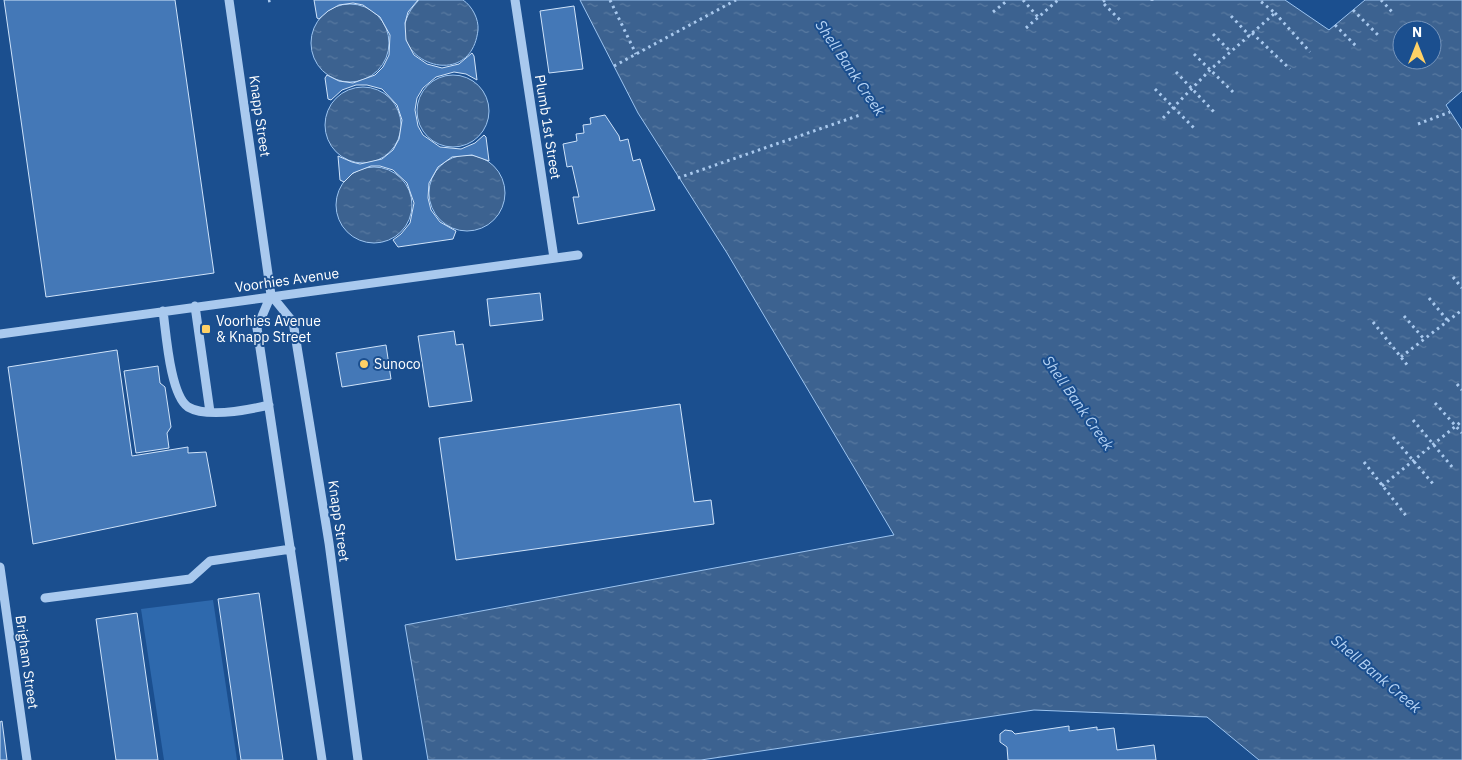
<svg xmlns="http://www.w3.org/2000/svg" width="1462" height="760" font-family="'IBM Plex Sans',sans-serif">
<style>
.pitch{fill:#2e69ad}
.water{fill:url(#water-ripples);stroke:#9cc4f0;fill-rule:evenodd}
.building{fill:#4478b7;stroke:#cfe3fa}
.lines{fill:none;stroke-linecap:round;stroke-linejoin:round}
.path{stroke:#a9c9ee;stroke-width:3;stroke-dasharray:2.5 4;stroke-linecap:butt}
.minor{stroke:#a9c9ee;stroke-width:9}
.poi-dot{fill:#ffd166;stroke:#1b4f8f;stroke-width:2}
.labels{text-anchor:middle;stroke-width:4;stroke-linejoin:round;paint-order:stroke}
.street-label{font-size:14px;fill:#fff;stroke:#1b4f8f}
.poi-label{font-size:14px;fill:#fff;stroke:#1b4f8f;text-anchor:start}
.water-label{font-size:15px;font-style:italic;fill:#b5d3f5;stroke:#1b4f8f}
</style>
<defs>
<pattern id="water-ripples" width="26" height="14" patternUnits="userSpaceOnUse" patternTransform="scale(1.25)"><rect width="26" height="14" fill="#3c6290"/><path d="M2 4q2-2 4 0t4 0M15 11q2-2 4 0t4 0" fill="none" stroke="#597aa1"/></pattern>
</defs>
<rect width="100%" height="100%" fill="#1b4f8f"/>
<!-- pitch -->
<path class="pitch" d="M213,600l24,160h-73l-23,-151z"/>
<!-- water -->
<path class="water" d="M419,0h44c9,6 16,19 15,30 -8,70 -111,23 -59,-30z
M580,0h705l44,30 36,-30h97v91l-16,14 16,25v630h-203l-52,-43 -173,-7 -333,50h-273l-23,-135 489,-90 -167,-282 -89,-140zM1402,30h30v30h-30z
M311 43a39 39 0 1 1 78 0a39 39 0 1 1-78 0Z
M417 111a36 36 0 1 1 72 0a36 36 0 1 1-72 0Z
M325 125a38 38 0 1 1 76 0a38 38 0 1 1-76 0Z
M429 193a38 38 0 1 1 76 0a38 38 0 1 1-76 0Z
M336 205a38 38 0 1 1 76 0a38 38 0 1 1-76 0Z"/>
<!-- building -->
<path class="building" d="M4,0h171l39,273 -168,24z
M314,0h104l-10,12 -3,11 1,17 8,15 13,9 15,4 17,-4 13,-11 2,3 3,24 -11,-6 -12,-2 -18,5 -13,11 -6,10 -2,12 3,16 5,9 17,12 21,2 14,-6 9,-8 2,2 3,24 -17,-6 -20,2 -14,10 -9,16 -1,15 3,12 9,12 16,9 -3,8 -55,8 -5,-7 8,-6 9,-11 4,-20 -7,-20 -14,-13 -13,-4h-9l-18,7 -9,9 -4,-2 -2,-24 14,6 8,2 22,-5 11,-9 6,-11 3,-19 -5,-15 -15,-16 -15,-4h-11l-14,5 -11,10 -3,-1 -3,-21 2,-3 12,6 14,2 22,-8 8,-8 6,-12 1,-20 -10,-18 -17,-12 -10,-2 -14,2 -11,6 -9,8 -2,-1z
M574,6l9,63 -34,4 -9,-62z
M605,115l14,21 1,5 8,-2 5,22 7,-2 15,51 -77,14 -5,-27h6l-7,-31 -5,1 -4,-23 14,-3 -1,-7 8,-1 -1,-8 8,-1 -1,-6z
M540,293l3,27 -53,6 -3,-27z
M454,331l2,14 7,-1 9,57 -43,6 -11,-71z
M386,345l5,34 -49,8 -6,-34z
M117,350l15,106 56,-9v6l18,-1 10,54 -183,38 -25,-177z
M158,366l2,17 5,4 6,40 -4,6 2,15 -33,5 -12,-82z
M680,404l14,98 17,-2 3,24 -258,36 -17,-122z
M259,593l24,167h-42l-23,-161z
M137,613l21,147h-42l-20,-141z
M2,721l5,39h-7v-38z
M1069,726v5l28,-4v3l17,-2 3,22 37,-5 2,15h-148l-1,-13 -7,-5v-8l5,-4 7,1 3,3z"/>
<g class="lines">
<!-- path -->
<path class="path" d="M610,0l26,54
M1023,0l15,17
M1105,0l-3,2 20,20
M1152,0v1
M1381,0l13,14
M268,1l5,-1
M1353,10l25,25
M993,12l15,-12
M1275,13l35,39
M1231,16l19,20
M1335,25l23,23
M1026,28l32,-28
M1252,33l38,36
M1213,34l18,18
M1194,54l40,39
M614,66l122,-66
M1176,72l39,41
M1155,89l40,40
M1163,118l48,-49 64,-56 -16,-13
M1418,124l32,-12
M678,178l182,-63
M1453,277l9,11
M1429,298l19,23
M1404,316l20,23
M1373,322l35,44
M1401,357l61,-47
M1457,384l5,6
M1435,403l27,30
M1413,420l40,48
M1393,437l41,48
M1364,462l43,55
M1382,486l80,-65"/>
<!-- minor -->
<path class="minor" d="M229,0l42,295 -14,33 65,432
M515,0l39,258
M271,295l22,27 36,221 29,217
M195,306l15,106
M163,311c3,21 7,84 25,96 19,11 60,3 81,-2
M0,334l578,-79
M0,567l27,193
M45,598l145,-19 20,-18 81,-12"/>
</g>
<!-- markers -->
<g class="poi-dot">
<rect x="201" y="324" width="10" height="10" rx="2.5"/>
<circle cx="364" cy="364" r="5"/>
</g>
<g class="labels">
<!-- street labels -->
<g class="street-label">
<text transform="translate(260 116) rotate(82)" y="5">Knapp Street</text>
<text transform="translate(548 127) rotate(81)" y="5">Plumb 1st Street</text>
<text transform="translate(287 280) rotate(-8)" y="5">Voorhies Avenue</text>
<text transform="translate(339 521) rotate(82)" y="5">Knapp Street</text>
<text transform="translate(27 662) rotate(82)" y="5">Brigham Street</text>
</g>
<!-- poi labels -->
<g class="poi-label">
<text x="216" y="326">Voorhies Avenue<tspan x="216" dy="16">&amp; Knapp Street</tspan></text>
<text x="374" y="369">Sunoco</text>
</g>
<!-- water labels -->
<g class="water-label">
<text transform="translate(850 68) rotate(56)" y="5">Shell Bank Creek</text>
<text transform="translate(1078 403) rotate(55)" y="5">Shell Bank Creek</text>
<text transform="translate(1376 674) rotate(40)" y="5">Shell Bank Creek</text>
</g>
</g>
<!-- north arrow -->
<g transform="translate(1417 45)"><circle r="24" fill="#1b4f8f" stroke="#7695bc"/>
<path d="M0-4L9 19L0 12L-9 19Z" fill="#ffd166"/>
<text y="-8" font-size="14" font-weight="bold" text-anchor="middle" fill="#ffffff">N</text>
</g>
</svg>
